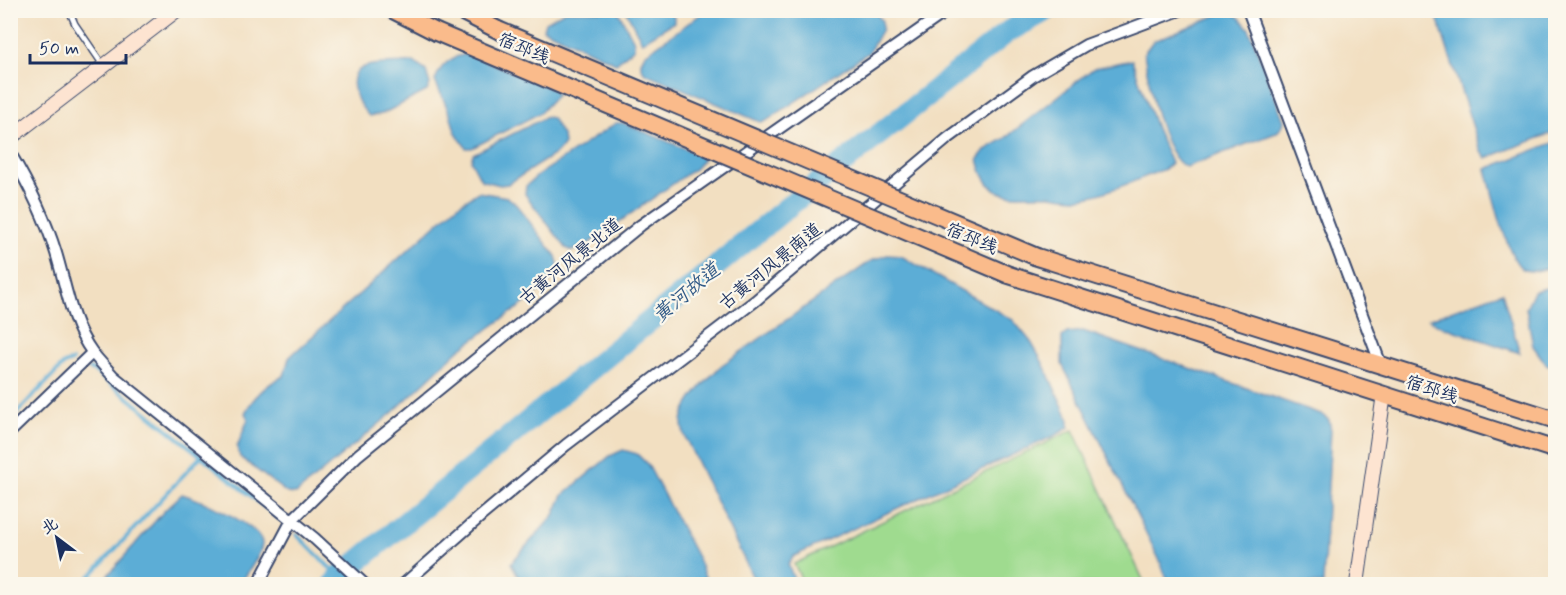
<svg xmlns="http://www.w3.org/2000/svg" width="1566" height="595" font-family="Mynerve,'LXGW WenKai TC',sans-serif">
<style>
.green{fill:#9fdb8f;stroke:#5d8576;stroke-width:1.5}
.water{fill:#5cadd6;stroke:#3c6e9a;stroke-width:1.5}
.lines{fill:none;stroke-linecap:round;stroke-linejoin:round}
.stream{stroke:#5cadd6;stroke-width:4}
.river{stroke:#5cadd6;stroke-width:22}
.lane-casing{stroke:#3b496d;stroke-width:8}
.street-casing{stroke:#3b496d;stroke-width:14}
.secondary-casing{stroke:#3b496d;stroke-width:16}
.primary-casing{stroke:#3b496d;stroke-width:20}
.lane{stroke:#fff;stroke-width:5}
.street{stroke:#fff;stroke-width:10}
.secondary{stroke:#fde4d1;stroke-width:14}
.primary{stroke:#fabb8b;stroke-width:16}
.primary-bridge-casing{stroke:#3b496d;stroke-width:20;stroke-linecap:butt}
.primary-bridge{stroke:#fabb8b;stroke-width:16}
.labels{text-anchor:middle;stroke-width:4.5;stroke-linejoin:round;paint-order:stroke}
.street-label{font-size:18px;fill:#1b2f5e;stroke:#fbf7ec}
.water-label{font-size:20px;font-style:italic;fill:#325b88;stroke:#fbf7ec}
</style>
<rect width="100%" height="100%" fill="#fbf7ec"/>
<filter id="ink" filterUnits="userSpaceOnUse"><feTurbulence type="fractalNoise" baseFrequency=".0167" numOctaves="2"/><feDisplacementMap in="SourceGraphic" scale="12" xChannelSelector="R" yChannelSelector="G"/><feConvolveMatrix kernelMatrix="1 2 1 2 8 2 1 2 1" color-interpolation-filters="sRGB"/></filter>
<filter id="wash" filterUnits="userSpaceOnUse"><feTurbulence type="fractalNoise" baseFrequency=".008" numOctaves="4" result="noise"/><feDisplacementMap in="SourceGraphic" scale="24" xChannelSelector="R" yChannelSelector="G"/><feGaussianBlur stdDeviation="1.35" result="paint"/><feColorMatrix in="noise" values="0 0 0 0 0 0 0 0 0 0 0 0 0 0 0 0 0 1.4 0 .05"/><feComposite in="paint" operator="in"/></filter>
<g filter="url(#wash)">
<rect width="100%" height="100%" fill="#f2dfc1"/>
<!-- green -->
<path class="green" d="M1073,430l72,154h-341l-10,-20z"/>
<!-- water -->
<path class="water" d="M707,10l167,1 8,10v8l-13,23 -103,69 -6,1 -115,-49c-6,-7 -5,-11 0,-19z
M565,11h53l16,30v7l-18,15 -73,-34 2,-7z
M626,11h44l4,6v5l-32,20z
M1435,11h120v121l-69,26 -5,-6z
M1225,12h6l9,6 9,11 35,92 -2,6 -6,6 -90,34c-25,-11 -38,-88 -42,-114l9,-12z
M470,54l82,35 5,5 -17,19 -68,35h-6l-11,-17 -5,-17 -15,-33c5,-17 18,-26 35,-27z
M1132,60l24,68 15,35 -6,6c-25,9 -53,23 -79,28 -12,3 -24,-1 -36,-2 -37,-2 -61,10 -72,-36l7,-9 19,-11 90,-71z
M414,62l12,9 4,13 -3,7 -45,23 -13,2c-14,-15 -28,-46 3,-51 13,-2 28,-1 42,-3z
M546,117l6,1 11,19 1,7 -6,8 -50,32 -8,1 -19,-5 -10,-19 2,-7z
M616,123h7l75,31 5,6 -6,7 -112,79 -13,5 -6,-3 -41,-54 1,-8 11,-10z
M1555,142v124c-9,2 -23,8 -32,3 -15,-7 -32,-82 -37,-100z
M478,192l29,5 8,6 41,53 2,7 -1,8 -8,11 -24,21 -66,47 -68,64 -88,74 -7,6 -9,-1 -47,-36 -3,-10 11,-28 -3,-6c8,-16 23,-30 39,-37l5,-18 6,-6 163,-147z
M887,255l14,1 112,64 18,22 12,21 26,57v7l-11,7 -264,122 -6,8 8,20h-40l-71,-147c-1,-4 -3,-9 -3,-14 0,-19 27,-45 40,-58l149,-104z
M1555,286h1l-1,81 -9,-3 -13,-18 -7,-38 8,-17z
M1502,292l18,61 -82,-28 -9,-6z
M1083,331l238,83 8,6 2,10 -8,154h-154l-10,-25 -97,-195v-27l5,-4z
M623,450l14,4 11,11 50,94 10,25h-185l-12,-21 43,-48 9,-20 47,-39z
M182,494c16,5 81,32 80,50 0,10 -16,31 -22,40h-140l64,-73z"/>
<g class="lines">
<!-- stream -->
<path class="stream" d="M90,369l7,4 183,146
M10,420l54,-56 8,-3
M297,535l42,42
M83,584l119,-129"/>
<!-- river -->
<path class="river" d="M334,584l5,-7 450,-371 220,-175 38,-21"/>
</g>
</g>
<g filter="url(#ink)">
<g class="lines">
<!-- lane casing -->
<g class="lane-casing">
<path id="lane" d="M69,10l6,14 28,41"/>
</g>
<!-- street casing -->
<g class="street-casing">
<path id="street" d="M1248,10l133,355
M10,153c19,32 35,64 46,100 10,33 15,70 36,99 6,8 14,16 21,24l201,162 50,46
M10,432l82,-79
M258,584l34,-64 66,-65 283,-230 307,-215
M404,584l77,-68 85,-71 189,-144 192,-162 86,-63 53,-31 94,-35"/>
</g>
<!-- secondary casing -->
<g class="secondary-casing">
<path id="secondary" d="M10,138l167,-128
M1357,584l27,-190"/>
</g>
<!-- primary casing -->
<g class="primary-casing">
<path id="primary" d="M393,10l43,22
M459,10l39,20
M1037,257l519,163
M1009,275l547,175"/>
</g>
<!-- lane -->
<use href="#lane" class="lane"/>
<!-- street -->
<use href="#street" class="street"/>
<!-- secondary -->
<use href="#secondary" class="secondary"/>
<!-- primary -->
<use href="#primary" class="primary"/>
<!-- primary-bridge casing -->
<g class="primary-bridge-casing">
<path id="primary-bridge" d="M498,30l539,227
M436,32l573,243"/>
</g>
<!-- primary-bridge -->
<use href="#primary-bridge" class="primary-bridge"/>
</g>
</g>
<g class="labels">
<!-- street labels -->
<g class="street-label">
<text transform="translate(524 48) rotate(23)" y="6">宿邳线</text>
<text transform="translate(972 238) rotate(23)" y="6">宿邳线</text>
<text transform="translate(570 261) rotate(-39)" y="6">古黄河风景北道</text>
<text transform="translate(770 266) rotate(-39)" y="6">古黄河风景南道</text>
<text transform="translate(1432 389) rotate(18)" y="6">宿邳线</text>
</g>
<!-- water labels -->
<g class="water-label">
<text transform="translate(686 292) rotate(-40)" y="7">黄河故道</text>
</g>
</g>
<!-- margin -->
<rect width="1566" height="595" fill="none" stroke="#fbf7ec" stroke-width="36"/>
<!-- north arrow -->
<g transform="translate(57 538) rotate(328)" stroke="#fbf7ec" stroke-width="4.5" paint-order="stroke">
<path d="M0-4.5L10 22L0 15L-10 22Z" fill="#1b2f5e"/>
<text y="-9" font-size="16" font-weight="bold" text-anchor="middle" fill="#1b2f5e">北</text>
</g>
<!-- scale -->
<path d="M30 54v9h96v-9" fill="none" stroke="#1b2f5e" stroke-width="3"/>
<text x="39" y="54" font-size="18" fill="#1b2f5e" stroke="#fbf7ec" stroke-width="4.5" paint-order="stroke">50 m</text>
</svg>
